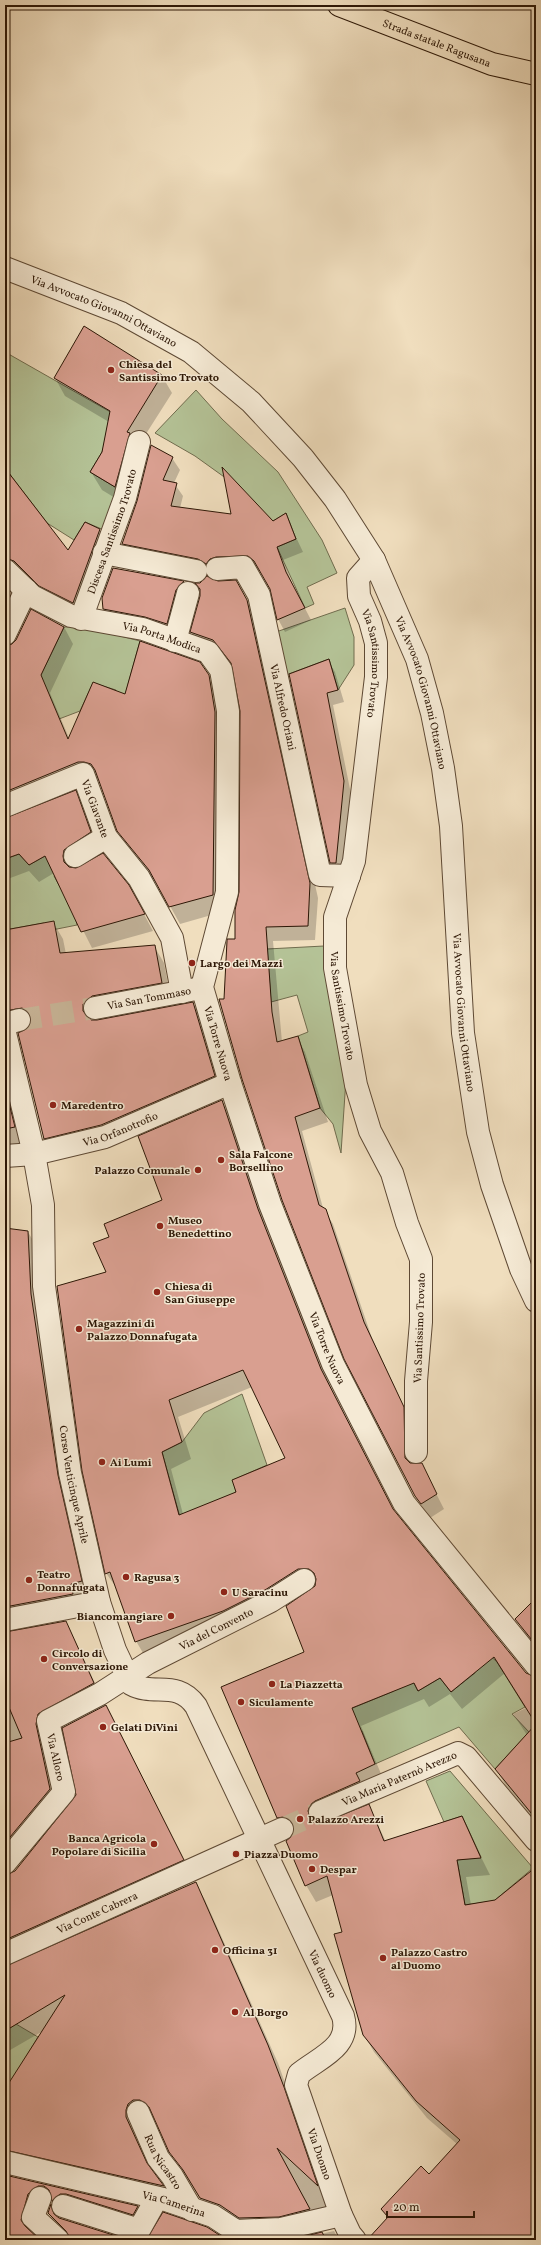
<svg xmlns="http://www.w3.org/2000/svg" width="541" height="2245" font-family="Vollkorn,serif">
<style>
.green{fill:#b4c296;stroke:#706c4e}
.shadow{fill:#0003;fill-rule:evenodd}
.building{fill:#d99f90;stroke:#2d1706;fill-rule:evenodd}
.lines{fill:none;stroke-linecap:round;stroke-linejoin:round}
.minor-tunnel{stroke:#c9b699;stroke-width:22;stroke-dasharray:22 11;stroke-linecap:butt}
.minor-casing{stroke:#5e4934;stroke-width:24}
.major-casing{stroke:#2d1706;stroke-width:24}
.minor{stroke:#f5ead5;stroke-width:22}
.major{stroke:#f0debe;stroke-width:22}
.poi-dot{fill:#8f2418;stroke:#f5ead5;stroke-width:1.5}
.labels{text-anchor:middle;stroke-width:3;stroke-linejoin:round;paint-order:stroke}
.street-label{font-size:11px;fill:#2d1706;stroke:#f5ead5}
.poi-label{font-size:11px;font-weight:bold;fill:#2d1706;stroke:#f5ead5;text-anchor:start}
</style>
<rect width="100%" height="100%" fill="#f0debe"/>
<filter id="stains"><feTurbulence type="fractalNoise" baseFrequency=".005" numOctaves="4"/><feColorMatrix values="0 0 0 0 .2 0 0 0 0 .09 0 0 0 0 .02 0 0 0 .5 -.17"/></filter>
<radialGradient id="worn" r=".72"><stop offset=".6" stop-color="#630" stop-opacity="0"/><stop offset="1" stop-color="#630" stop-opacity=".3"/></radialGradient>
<!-- green -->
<path class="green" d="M5,352l109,62 -12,38 -12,20 30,18 -16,40 -19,-8 -11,18 -27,-17 -42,-55z
M196,390l26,29 56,53 44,68 15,33 -30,14 7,17 -9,4 -28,-61 19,-8 -10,-26 -13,8 -39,-37 -39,-28 -40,-23z
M345,608l9,29v28l-16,25 -9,-31 -43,16 -10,-43z
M81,626l59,15 -14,51 14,5 -25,8 1,-15 -23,-7 -13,28 -21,8 -21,-38 26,-54z
M19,854l10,11 16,-9 8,6 12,-8 4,14 -15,8c8,16 21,31 23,49l-30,6 -3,-8 -39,7v-71z
M324,946l22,133 -5,74 -8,-29 -13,-16 -22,-72 10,-4 -11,-37 -26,7 -4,-53z
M242,1394l25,71 -34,15 3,12 -53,36 -21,-76 20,-10 22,-29z
M482,1648l15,14 28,45 -13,7 17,18 -34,37 -36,-42 -84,37 -13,-33 -53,-5 85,-35 11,-25 13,25 22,-13 11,14 24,-19z
M450,1771l83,97 -39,33 -29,4 -8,-45 24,-3 -19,-41 -18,6 -18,-41z
M16,2024l22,13 -33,55v-61z"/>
<!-- shadow -->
<path class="shadow" d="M85,327l77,49 10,17 -35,55 -12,56 -23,-14 -11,-18 12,-20 6,-30 -44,-26 -10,-18z
M172,458l8,12 -6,13 9,13 -3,12 93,15 12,-9 18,38 -20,8 10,25 18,35 -26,12 -7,-13 -7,-30 -9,-16 -6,-5 -50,3 -76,-15 -7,-12z
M5,470l63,81 17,-28 15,7 10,17 -27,73 -78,-40z
M114,569l69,13 6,10 -17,42 -62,-15 -6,-10z
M236,581l19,34 63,283 -3,42 -42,1 9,101 15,-5 8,15 23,70 -26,9 21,77 10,16 39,114 39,84 1,42h9l23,45 -14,9 -15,-22 -190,-497 11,-59 4,-48 2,-181 -9,-43 -11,-14 -22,-7 -9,-15 10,-36 -4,-12z
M5,589l15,22 -15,31z
M31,611l33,16 9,17 -23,49 19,45 57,-43 82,-19 10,17 4,219 -42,12 -21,-38 -31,-38 -10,-18 -18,-50 -5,-2 -90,37v-168l8,-2z
M328,660l7,12 9,30 -11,3 18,89 -8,81h-5l-7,-13 -41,-188z
M75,792l10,17 15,40 -27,20 65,34 15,28 -61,17 -38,-75 -15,9 -10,-11 -24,9v-61z
M53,922l10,17 3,15 88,-8 10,17 7,37 -69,13 -9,8 100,-18 10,17 21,73 -169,62 -10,-17 -16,-109 2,-3 -5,-1 -21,8v-52z
M5,1066l19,78 -19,4z
M222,1101l10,17 36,109 63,160 64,126 131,161 10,3v146l-30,-37 -10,-17 31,-34 -14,-21 13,-6 -21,-35 -43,36 -12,-15 -21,13 -5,-8 -63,27 23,55 -65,41 -1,4 51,-20 17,36 75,-25 29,58 -24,2 5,28 24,-4 41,-33v372h-168l20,-21 -6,-10 47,-34 28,-31 -30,-26 -53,-66 -10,-17 -21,-103 -10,-37 -17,7 -10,-17 -12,-52 -7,1 -10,-17 40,-231h-9l-162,72 -10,-17 -18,-51 -12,-17 1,-300 3,-36 54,-36zM252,1387l34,71 -48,35 -55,21 -12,-45 20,-10 -13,-42z
M5,1229l23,3 10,17 53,349 -79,27 -7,6z
M536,1601v49l-20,-31z
M66,1622l37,78 -56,31 13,75 -55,66v-239z
M105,1706l87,171 -187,86v-87l10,-4 60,-72z
M195,1883l10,17 73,163 56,160 -45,10 -79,-18 -40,-64 -13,-30 -7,-5 -15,12 1,7 16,37 20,31 -167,-32v-80l38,-60 -38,22v-87h5z
M5,2176l133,31 9,17 -99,-22 -6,3 -11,25 -1,3 9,7h-34z
M51,2207l7,11 68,22h-58l-9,-9 -10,-18z
M334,2231l5,9h-46z"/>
<!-- building -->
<path class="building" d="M84,326l78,49 -35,57 3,1 -15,54 -25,-15 12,-20 8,-41 -56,-33z
M151,445l22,12 -10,23 14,3 -6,23 60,8 -9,-47 51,54 13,-8 10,26 -19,8 9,25 19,36 -28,12 -7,-31 -16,-28 -6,-5 -32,1 -6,2 -4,5 -8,-5 -76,-15 15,-43z
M5,468l63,82 17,-28 15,7 -27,74 -34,-17 -25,-25 -9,-3z
M113,568l71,13 -8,9 -9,34 -22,-7 -42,-8 -1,-11z
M207,576l11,5 18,-1 11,20 63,283 -2,43 -42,1 6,85 5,30 21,-6 22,72 -25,9 24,88 7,4 38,113 40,85 1,51 5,5h12l15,31 -16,10 -6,-8 -71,-137 -62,-159 -40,-121 -23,-80h5l3,-58v-2h8v-29l4,-18 1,-181 -9,-48 -18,-23 -23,-8 10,-36v-7l-5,-6h5z
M31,609l33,18 -23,48 27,64 25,-57 32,12 15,-53 60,21 9,13 6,37 -2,183 -44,12 -20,-37 -32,-39 -22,-61 -4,-6 -7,-2h-6l-73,30v-146l7,-2 4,-4z
M329,659l9,31 -11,3 17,88 -8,82h-6l-41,-189z
M76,790l15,42 -27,18 -1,6 1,6 5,5 7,1 27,-15 26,32 16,29 -64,18 -36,-76 -16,9 -10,-11 -14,5v-41z
M54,921l6,32 95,-8 7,38 -70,13 -9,8v7l8,9h6l96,-18 22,74 -114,49 -57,14 -26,-106 10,-5 3,-5v-7l-4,-5 -5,-3 -17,3v-81z
M5,1087l10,40 -10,2z
M222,1100l36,109 63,160 72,140 133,164 10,4v142l-41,-50 41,-45 -42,-67 -43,35 -11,-14 -22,13 -4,-8 -62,25 23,56 -19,9 4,8 -45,20 -5,4 -2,6 4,11 7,2 50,-20 15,37 78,-25 19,42 -24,2 8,45 30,-5 41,-33v373h-169l21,-23 -7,-8 40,-43 8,8 31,-34 -44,-39 -53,-66 -29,-101 8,-2 -15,-56 -22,10 -19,-45 6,-5 2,-12 -5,-5 -6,-2 -6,1 -56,-131 83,-35 -18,-46 29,-20 1,-7 -2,-6 -5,-4h-11l-33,21 -42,21 -88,31 -25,-70 -5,2 -23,-103 -25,-185 49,-14 -13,-29 16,-6 -5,-13 58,-24 -24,-64zM243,1370l42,88 -53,22 4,12 -57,23 -17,-63 20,-10 -13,-42z
M5,1228l23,3 3,63 27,181 24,106 -11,3 2,10 -68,13z
M536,1598v47l-21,-26z
M66,1621l28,62 -56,31 -2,10 14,65 -45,54v-100l17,-5 -17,-40v-66z
M106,1705l78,155 -179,80v-65l10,-4 61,-76 -14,-67z
M196,1882l72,163 16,42 34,99 -41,-38 33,61 -31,8 -40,1 -19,-13 -20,-7 -17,-28 -14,-18 -20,-45 -9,-7h-7l-5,4 -2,6v7l21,46 17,23 -159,-36v-61l60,-94 -60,36v-65z
M5,2175l133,31 -5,9 -67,-21h-6l-8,7 -3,-11 -5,-4h-6l-10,8 -7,26 4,6 15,14h-35z
M51,2204l3,10 5,4 70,22h-59l-4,-9 -18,-18z
M163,2212l44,15 20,13h-81z
M322,2232l4,8h-37z"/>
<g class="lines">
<!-- minor-tunnel -->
<path class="minor-tunnel" d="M19,1020l76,-12
M282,1829l38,-17"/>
<!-- minor casing -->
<g class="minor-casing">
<g id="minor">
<path id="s1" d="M5,268l116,45 70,39 60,50 52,56 32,41 39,61 43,99 15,54 11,55 8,58 12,207 15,99 14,53 29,84 15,32"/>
<path d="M104,553l92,18"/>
<path id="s2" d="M374,560l-16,18 1,18 11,25 6,22v34l-22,184 -19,56v51l21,117 14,46 22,42 15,50 14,36v63l-5,59v71"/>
<path id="s3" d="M217,569l26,-2 16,28 61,280 29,1"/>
<path id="s4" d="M5,570l27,26 39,20 72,13 65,23 13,18 7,41 -1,181 -25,95 28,96 40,121 63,160 71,139 132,162"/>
<path id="s5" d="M81,619l44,-121 14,-56"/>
<path d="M5,634l21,-44"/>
<path d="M175,641l13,-48"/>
<path id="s6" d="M5,806l78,-32 23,63 33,41 33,60 10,54"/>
<path d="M75,856l31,-19"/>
<path id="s7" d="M95,1008l101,-19"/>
<path d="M5,1024l14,-4"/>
<path id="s8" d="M5,1033l29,121 9,51 1,81 26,187 29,129 16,48 16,34c23,13 46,-5 65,22l147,310c9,31 -25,42 -44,58l-3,11 45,130 9,19 5,6"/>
<path id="s9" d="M5,1156l29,-2 71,-17 125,-54"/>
<path d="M5,1620l94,-18"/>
<path id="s10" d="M320,1812l138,-59 8,4 70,83"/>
<path id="s11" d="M5,1863l59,-71 -16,-71 52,-27 48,-31 123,-62 33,-21"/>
<path id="s12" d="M5,1954l277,-125"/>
<path id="s13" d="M138,2112l20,46 14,18 20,34"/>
<path id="s14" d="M5,2162l158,37 50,17 23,15 45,-2 60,-14"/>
<path d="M40,2198l-7,19 25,23"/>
<path d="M63,2206l76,24 18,-32"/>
</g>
</g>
<!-- major casing -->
<g class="major-casing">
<g id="major">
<path id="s15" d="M339,5l153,59 44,10"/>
</g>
</g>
<!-- minor -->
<use href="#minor" class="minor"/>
<!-- major -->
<use href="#major" class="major"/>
</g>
<!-- markers -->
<g class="poi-dot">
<circle cx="111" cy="370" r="4"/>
<circle cx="192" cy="963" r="4"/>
<circle cx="53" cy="1105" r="4"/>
<circle cx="221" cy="1160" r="4"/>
<circle cx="198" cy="1170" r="4"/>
<circle cx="160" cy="1226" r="4"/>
<circle cx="157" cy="1292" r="4"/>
<circle cx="79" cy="1329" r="4"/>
<circle cx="102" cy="1462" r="4"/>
<circle cx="126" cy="1577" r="4"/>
<circle cx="29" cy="1580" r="4"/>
<circle cx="224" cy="1592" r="4"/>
<circle cx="171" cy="1616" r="4"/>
<circle cx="44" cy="1659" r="4"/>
<circle cx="272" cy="1684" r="4"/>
<circle cx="241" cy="1702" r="4"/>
<circle cx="103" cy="1727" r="4"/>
<circle cx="300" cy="1819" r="4"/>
<circle cx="154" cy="1844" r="4"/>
<circle cx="236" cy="1854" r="4"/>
<circle cx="312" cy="1869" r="4"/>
<circle cx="215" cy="1950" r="4"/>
<circle cx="383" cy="1958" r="4"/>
<circle cx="235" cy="2012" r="4"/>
</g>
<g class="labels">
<!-- street labels -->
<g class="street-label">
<text dy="4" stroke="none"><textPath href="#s15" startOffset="105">Strada statale Ragusana</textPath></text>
<text dy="4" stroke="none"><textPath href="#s1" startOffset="108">Via Avvocato Giovanni Ottaviano</textPath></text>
<text dy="4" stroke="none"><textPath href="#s5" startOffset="93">Discesa Santissimo Trovato</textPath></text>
<text dy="4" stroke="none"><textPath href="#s4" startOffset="175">Via Porta Modica</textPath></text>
<text dy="4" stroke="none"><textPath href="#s2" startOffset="112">Via Santissimo Trovato</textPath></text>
<text dy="4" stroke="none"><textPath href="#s1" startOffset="625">Via Avvocato Giovanni Ottaviano</textPath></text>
<text dy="4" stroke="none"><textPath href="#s3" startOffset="173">Via Alfredo Oriani</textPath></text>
<text dy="4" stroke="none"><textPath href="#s6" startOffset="121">Via Giavante</textPath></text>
<text dy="4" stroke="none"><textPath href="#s7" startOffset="55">Via San Tommaso</textPath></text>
<text dy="4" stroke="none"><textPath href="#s2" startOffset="460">Via Santissimo Trovato</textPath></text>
<text dy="4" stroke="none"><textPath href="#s1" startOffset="949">Via Avvocato Giovanni Ottaviano</textPath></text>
<text dy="4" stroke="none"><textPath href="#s4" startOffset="625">Via Torre Nuova</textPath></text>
<text dy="4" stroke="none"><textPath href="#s9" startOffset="119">Via Orfanotrofio</textPath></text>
<text transform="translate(419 1328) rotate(-88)" y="4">Via Santissimo Trovato</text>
<text dy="4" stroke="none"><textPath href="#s4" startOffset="949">Via Torre Nuova</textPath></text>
<text dy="4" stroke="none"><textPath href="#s8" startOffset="458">Corso Venticinque Aprile</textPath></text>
<text dy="4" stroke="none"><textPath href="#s11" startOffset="357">Via del Convento</textPath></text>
<text transform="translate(56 1757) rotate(77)" y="4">Via Alloro</text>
<text dy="4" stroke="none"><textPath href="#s10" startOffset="86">Via Maria Paternò Arezzo</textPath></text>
<text dy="4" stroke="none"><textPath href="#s12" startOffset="101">Via Conte Cabrera</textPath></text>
<text dy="4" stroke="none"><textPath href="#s8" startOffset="1034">Via duomo</textPath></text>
<text dy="4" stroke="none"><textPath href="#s8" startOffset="1244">Via Duomo</textPath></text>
<text dy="4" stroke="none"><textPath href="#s13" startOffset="56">Rua Nicastro</textPath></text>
<text dy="4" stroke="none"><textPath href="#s14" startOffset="174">Via Camerina</textPath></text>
</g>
<!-- poi labels -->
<g class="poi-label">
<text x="119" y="368">Chiesa del<tspan x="119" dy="13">Santissimo Trovato</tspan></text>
<text x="200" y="967">Largo dei Mazzi</text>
<text x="61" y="1109">Maredentro</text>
<text x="229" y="1158">Sala Falcone<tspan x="229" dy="13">Borsellino</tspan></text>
<text x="190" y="1174" text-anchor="end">Palazzo Comunale</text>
<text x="168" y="1224">Museo<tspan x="168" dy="13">Benedettino</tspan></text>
<text x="165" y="1290">Chiesa di<tspan x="165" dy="13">San Giuseppe</tspan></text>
<text x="87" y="1327">Magazzini di<tspan x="87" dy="13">Palazzo Donnafugata</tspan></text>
<text x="110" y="1466">Ai Lumi</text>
<text x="37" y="1578">Teatro<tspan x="37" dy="13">Donnafugata</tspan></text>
<text x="134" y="1581">Ragusa 3</text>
<text x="232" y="1596">U Saracinu</text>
<text x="163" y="1620" text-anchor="end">Biancomangiare</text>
<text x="52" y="1657">Circolo di<tspan x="52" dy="13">Conversazione</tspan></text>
<text x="280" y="1688">La Piazzetta</text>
<text x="249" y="1706">Siculamente</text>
<text x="111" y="1731">Gelati DiVini</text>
<text x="308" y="1823">Palazzo Arezzi</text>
<text x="146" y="1842" text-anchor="end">Banca Agricola<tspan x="146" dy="13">Popolare di Sicilia</tspan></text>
<text x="244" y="1858">Piazza Duomo</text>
<text x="320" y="1873">Despar</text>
<text x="223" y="1954">Officina 31</text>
<text x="391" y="1956">Palazzo Castro<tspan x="391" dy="13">al Duomo</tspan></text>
<text x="243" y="2016">Al Borgo</text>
</g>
</g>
<!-- margin -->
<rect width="541" height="2245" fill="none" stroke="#f0debe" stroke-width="20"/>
<rect x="6" y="6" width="529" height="2233" fill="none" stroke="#2d1706" stroke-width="2"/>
<rect x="10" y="10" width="521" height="2225" fill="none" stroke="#2d1706"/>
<!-- scale -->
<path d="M387 2211v6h87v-6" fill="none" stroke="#2d1706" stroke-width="2"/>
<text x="393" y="2211" font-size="12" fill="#2d1706" stroke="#f5ead5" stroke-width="3" paint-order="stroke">20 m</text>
<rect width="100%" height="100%" filter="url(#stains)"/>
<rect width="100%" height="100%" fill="url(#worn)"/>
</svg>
